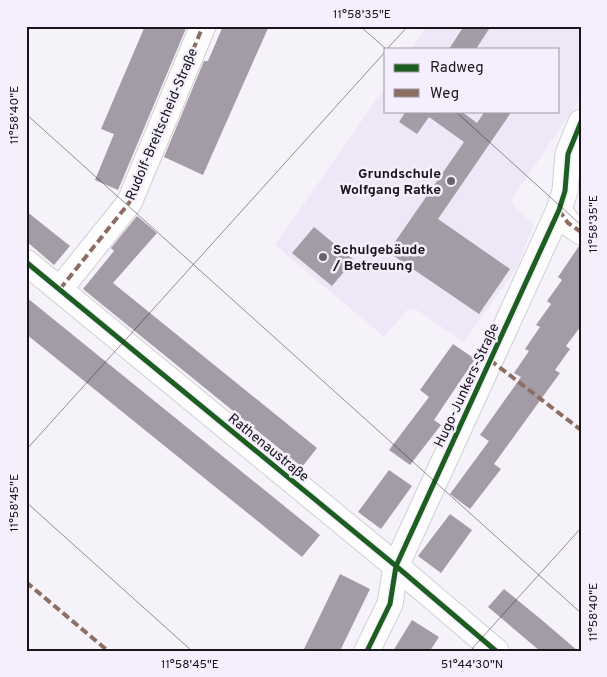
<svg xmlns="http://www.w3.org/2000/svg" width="607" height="677" font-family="Overpass,sans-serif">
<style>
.built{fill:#eee7f7}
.building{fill:#a39ca6}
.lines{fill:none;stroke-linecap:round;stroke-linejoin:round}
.minor-casing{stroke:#d1ced4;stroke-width:27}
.minor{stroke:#fefdfe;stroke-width:25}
.quiet{stroke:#8d6e63;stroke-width:4;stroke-dasharray:8 4;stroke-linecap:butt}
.cycleway-casing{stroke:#f5effd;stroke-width:8}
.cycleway{stroke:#1b5e20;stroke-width:5}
.ticks{fill:none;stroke:#18161b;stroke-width:1;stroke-opacity:0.45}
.poi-dot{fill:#666369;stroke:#f5effd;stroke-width:2}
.labels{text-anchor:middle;stroke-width:5;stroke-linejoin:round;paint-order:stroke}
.street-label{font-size:14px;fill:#18161b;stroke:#f5effd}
.poi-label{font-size:14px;font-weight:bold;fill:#18161b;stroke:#f5effd;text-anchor:end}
.neatline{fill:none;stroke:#18161b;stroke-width:2}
.ticks-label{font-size:12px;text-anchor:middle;fill:#18161b}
</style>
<rect width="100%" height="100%" fill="#f6f2fa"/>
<!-- built -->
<path class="built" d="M427,26h154v72l-70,102 4,7 19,18 -18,44 -52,73 -49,-33 -8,1 -23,27 -109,-92 111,-159v25h172v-62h-147z"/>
<!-- building -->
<path class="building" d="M145,26h42l-69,164 -23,-10 19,-46 -13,-5z
M223,26h46l-66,149 -39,-18 40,-96h4z
M464,26h27l-15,23h-27z
M406,111h55l16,12 8,-12h27l-74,108 72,50 -31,45 -91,-62 76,-110 -35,-25 -12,17 -18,-12z
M26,211l44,35 -16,19 -28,-24z
M137,216l20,17 -44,50 204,165 -15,19 -219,-178 31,-38 -3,-3z
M314,227l40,33 -22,26 -40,-33z
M579,246h2v80l-15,20 4,3 -15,21 5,3 -66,91 7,5 -31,40 -20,-15 39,-53 -9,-6 41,-58 -7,-4 15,-22 -4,-2 15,-22 -4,-2 15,-21 -4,-3 15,-21 -4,-3z
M26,297l294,238 -18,22 -276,-223z
M453,344l22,15 -41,61 7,5 -31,40 -21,-15 40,-53 -9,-7z
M389,470l23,16 -31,43 -23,-17z
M450,514l22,16 -31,43 -23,-17z
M340,574l30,15 -30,62h-37z
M504,589l39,32 35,30h-38l-52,-44z
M412,620l27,17 -9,14h-37z"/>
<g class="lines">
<!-- minor casing -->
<g class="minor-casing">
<path id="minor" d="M559,210l9,13 13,9
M26,262l370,304 100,85
M60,289l69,-86 74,-177
M367,651l23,-47 6,-38 163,-356 6,-19 3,-37 13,-32"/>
</g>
<!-- minor -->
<use href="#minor" class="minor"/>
<!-- quiet -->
<path class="quiet" d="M559,210l9,13 13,9
M60,289l69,-86 74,-177
M490,360l91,70
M26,582l82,69"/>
<!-- cycleway casing -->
<g class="cycleway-casing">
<path id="cycleway" d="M26,262l370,304 100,85
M367,651l23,-47 6,-38 163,-356 6,-19 3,-37 13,-32"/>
</g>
<!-- cycleway -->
<use href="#cycleway" class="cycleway"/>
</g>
<!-- ticks -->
<path class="ticks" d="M360,26l26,23M387,49l21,-23M455,111l126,114M26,114l555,499M26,450l360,-399M26,502l166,149M470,651l111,-123"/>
<!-- markers -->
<g class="poi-dot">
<circle cx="451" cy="181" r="5"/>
<circle cx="323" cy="257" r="5"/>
</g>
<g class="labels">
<!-- street labels -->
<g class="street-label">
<text transform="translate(161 124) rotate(-67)" y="5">Rudolf-Breitscheid-Straße</text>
<text transform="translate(466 385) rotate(-65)" y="5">Hugo-Junkers-Straße</text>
<text transform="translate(269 447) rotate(39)" y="5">Rathenaustraße</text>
</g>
<!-- poi labels -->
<g class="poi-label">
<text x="441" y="178">Grundschule<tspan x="441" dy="16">Wolfgang Ratke</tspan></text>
<text x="333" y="254" text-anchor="start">Schulgebäude<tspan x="333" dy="16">/ Betreuung</tspan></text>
</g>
</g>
<!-- border -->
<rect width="607" height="677" fill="none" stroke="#f5effd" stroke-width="55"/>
<!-- legend -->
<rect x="384" y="48" width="175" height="65" fill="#f5effd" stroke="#9d98a3"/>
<rect x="394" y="64" width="25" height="8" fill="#1b5e20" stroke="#9d98a3"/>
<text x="430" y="72" font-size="15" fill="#18161b">Radweg</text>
<rect x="394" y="89" width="25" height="8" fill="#8d6e63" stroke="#9d98a3"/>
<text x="430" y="98" font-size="15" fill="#18161b">Weg</text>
<rect x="28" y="28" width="552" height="622" class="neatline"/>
<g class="ticks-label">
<text x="362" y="18">11°58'35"E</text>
<text transform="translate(14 115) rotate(-90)" y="4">11°58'40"E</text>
<text transform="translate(593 224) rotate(-90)" y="4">11°58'35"E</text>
<text transform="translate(14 503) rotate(-90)" y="4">11°58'45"E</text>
<text transform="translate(593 612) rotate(-90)" y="4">11°58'40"E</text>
<text x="190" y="668">11°58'45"E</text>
<text x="472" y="668">51°44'30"N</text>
</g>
</svg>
